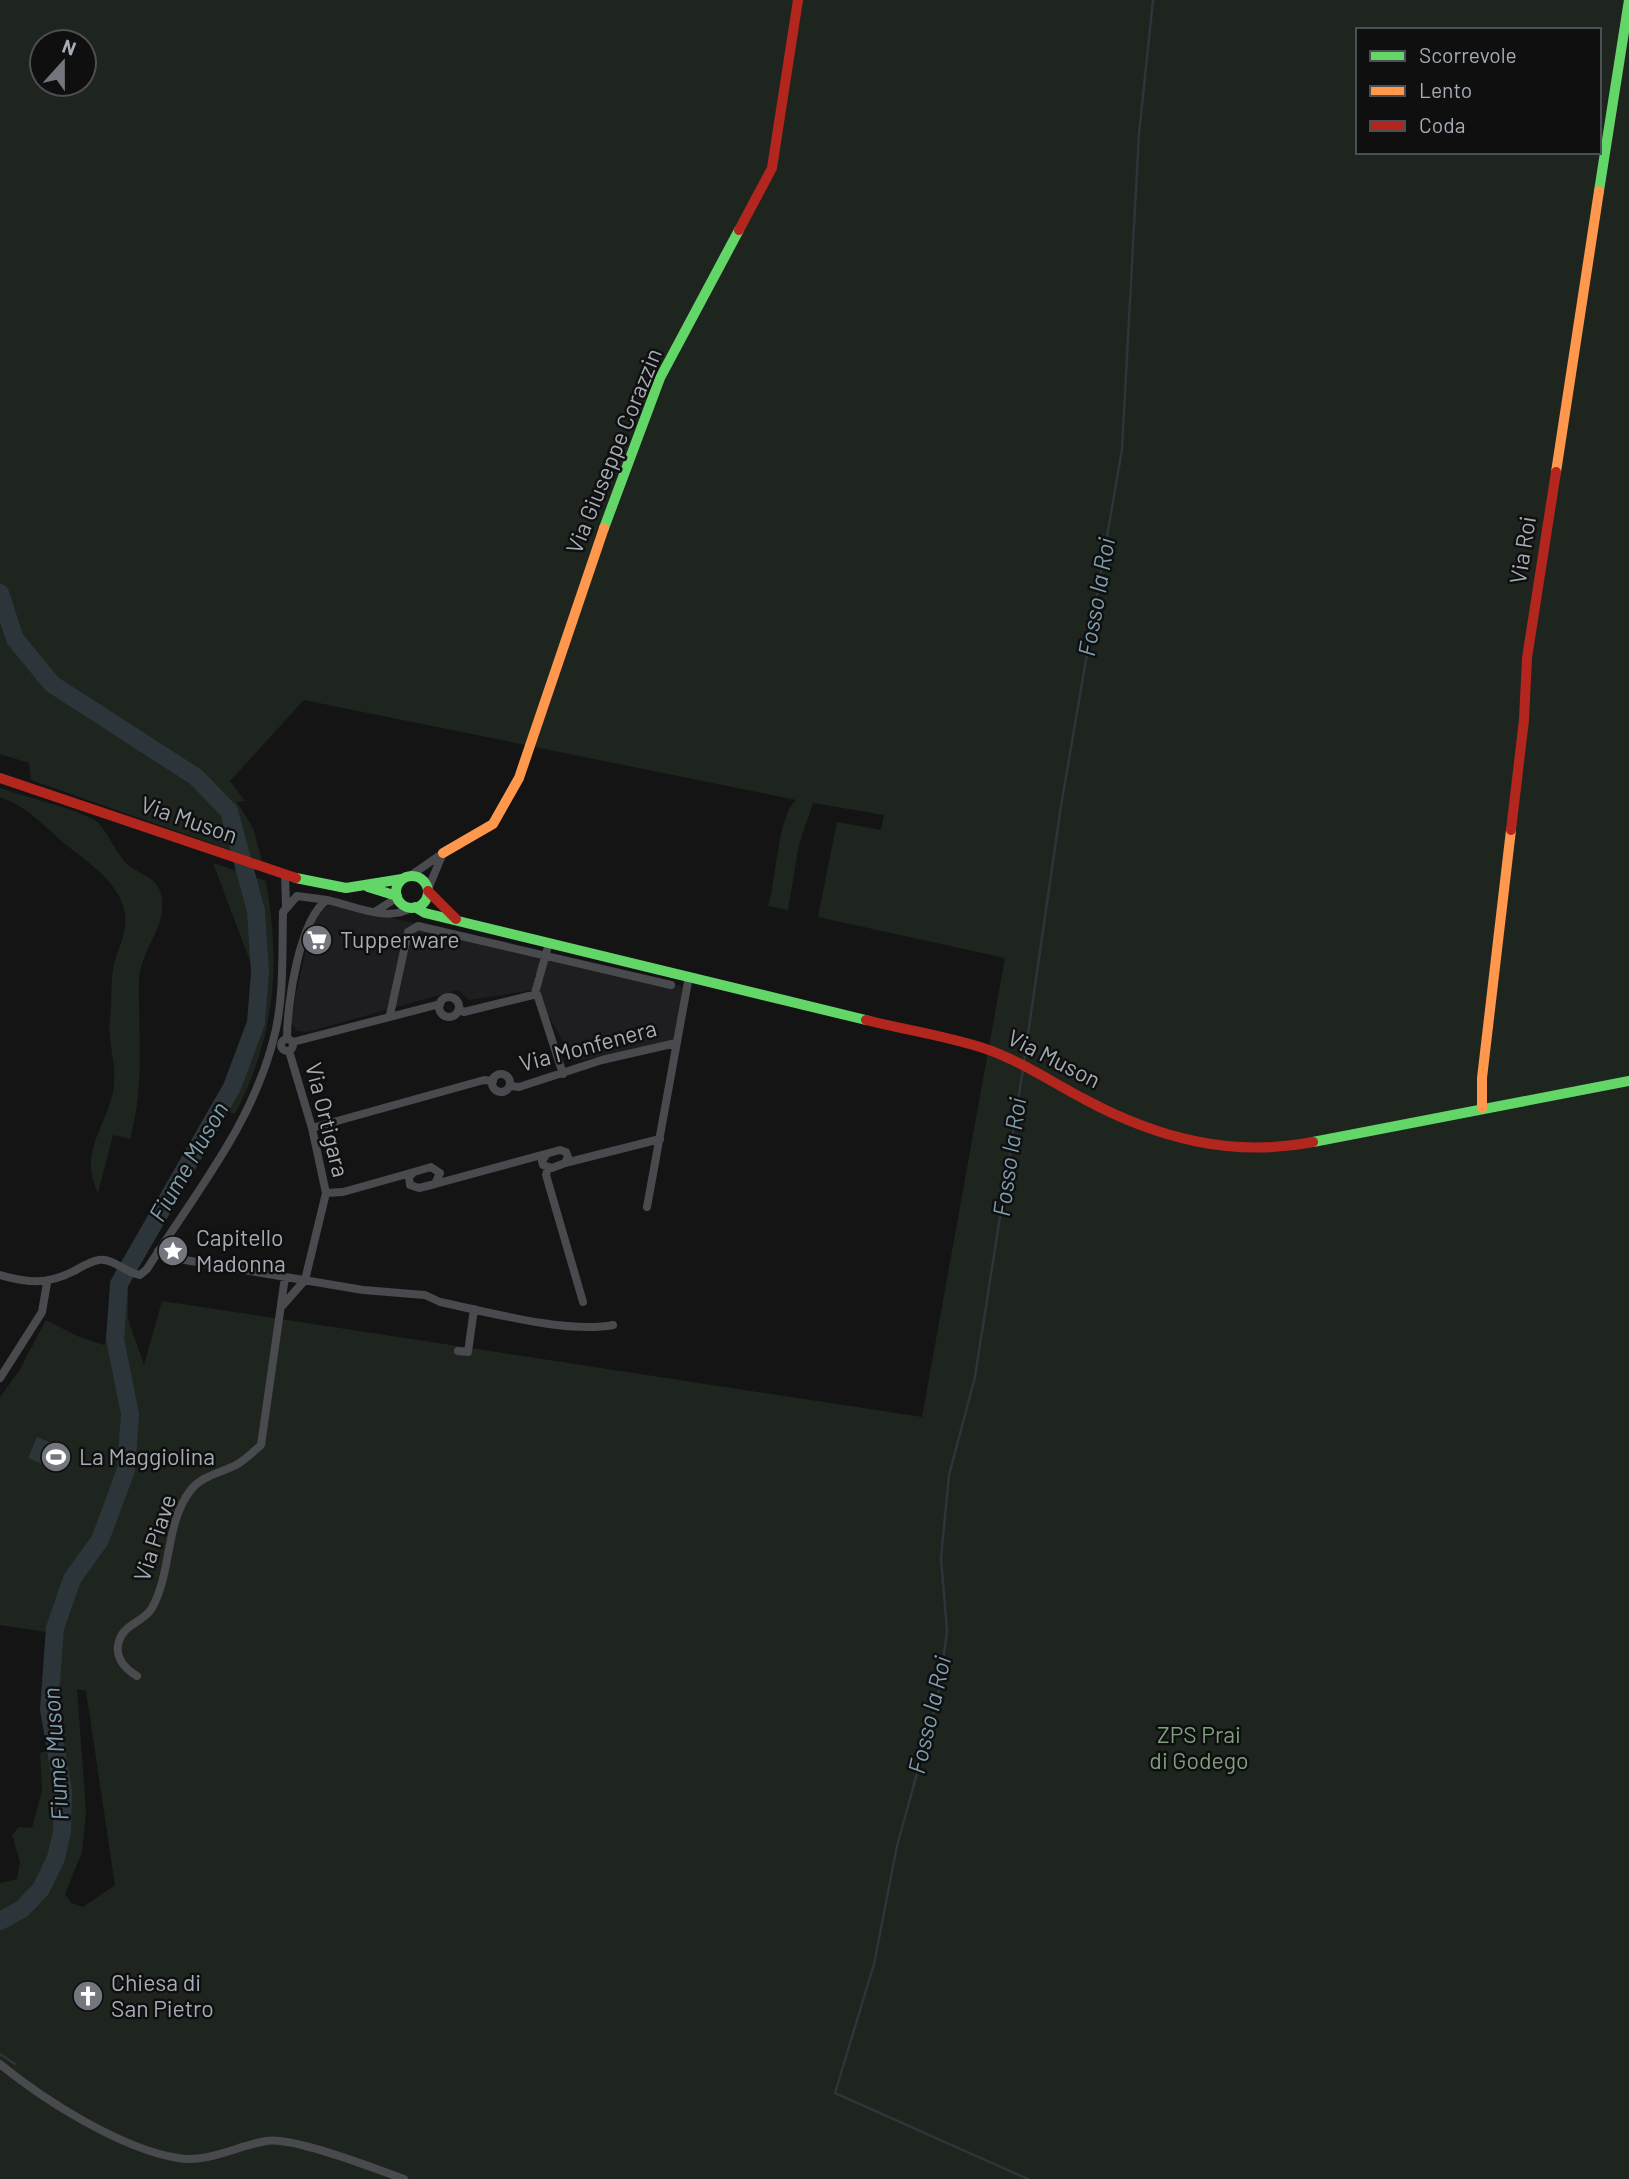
<svg xmlns="http://www.w3.org/2000/svg" width="1629" height="2179" font-family="Barlow,sans-serif">
<style>
.built{fill:#1e1e20}
.green{fill:#1e251f;fill-rule:evenodd}
.water{fill:#2c3539}
.lines{fill:none;stroke-linecap:round;stroke-linejoin:round}
.stream{stroke:#2c3539;stroke-width:2.5}
.river{stroke:#2c3539;stroke-width:18}
.street{stroke:#494a4d;stroke-width:8}
.fast{stroke:#63d668;stroke-width:10}
.slow{stroke:#ff974d;stroke-width:10}
.jam{stroke:#b3261e;stroke-width:10}
.labels{text-anchor:middle;stroke-width:5;stroke-linejoin:round;paint-order:stroke}
.street-label{font-size:23px;fill:#a6acb5;stroke:#0f0f10}
.poi-label{font-size:23px;fill:#a6acb5;stroke:#0f0f10;text-anchor:start}
.park-label{font-size:23px;fill:#809f7e;stroke:#0f0f10}
.water-label{font-size:24px;font-style:italic;fill:#7f9eae;stroke:#0f0f10}
</style>
<rect width="100%" height="100%" fill="#141415"/>
<!-- built -->
<path class="built" d="M333,904l349,82 -4,58 -104,17 -40,-71 -65,10 -11,-10 -151,42 -10,-1 -7,-10 21,-95 9,-17z"/>
<!-- green -->
<path class="green" d="M0,0h1629v2179h-1629v-296l17,-4 3,-17 -8,-27 7,-8 13,1 10,-37 -2,-38 17,-6 -3,-54 5,-59 -59,-9v-228l19,-26 27,-51 31,16 27,9 11,-23 -2,-33 4,-13 11,8v35l16,46 18,-64 760,116 83,-459 -187,-41 19,-95 44,8 3,-15 -71,-12 -14,41 -11,66 -20,-4c9,-27 9,-89 28,-106l-492,-100 -74,81 15,20 -8,1 16,26 9,33 -231,-81 -2,-17 -29,-9zM1358,30h241v122h-241zM42,42h42v42h-42zM77,1689l9,2 29,194 -32,22 -12,-4 -6,-9 17,-42 4,-41z
M0,788c22,8 80,22 96,33 9,6 21,34 31,43 15,13 32,12 35,35 4,29 -22,52 -23,81 -1,55 6,105 -9,159l-17,-4 -15,58c-20,-40 8,-66 15,-101 5,-25 -6,-50 -3,-74 2,-15 1,-28 2,-42 2,-22 16,-40 13,-62 -5,-33 -39,-52 -61,-71 -22,-19 -36,-36 -64,-46z
M213,863l53,18c15,86 9,155 -31,233l-17,-4 23,-33 12,-108z"/>
<!-- water -->
<path class="water" d="M37,1437l33,13 -9,22 -33,-14z"/>
<g class="lines">
<!-- stream -->
<path class="stream" d="M1024,1062l37,-256 61,-357 17,-315 14,-134
M1023,1069l-48,308 -26,98 -8,83 6,73 -9,66 -41,149 -23,118 -39,129 193,86
M0,2054l15,10"/>
<!-- river -->
<path class="river" d="M0,593l15,46 37,45 144,93 33,34 27,100 4,61 -4,51 -24,64 -113,197 -4,55 15,75 -4,56 -26,70 -28,39 -17,49 -6,81 14,82 -1,41 -6,26 -15,31 -19,20 -22,12"/>
<!-- street -->
<path class="street" d="M285,874l1,32
M410,876l33,-23 -15,36
M376,911l22,-14
M540,975l7,-25
M535,993l4,-14
M439 1007a10 10 0 1 1 20 0a10 10 0 1 1-20 0Z
M459,1009l5,3 73,-18 26,80
M390,1015l18,-83 10,-6 253,59
M287,1038c0,-33 12,-119 40,-138 28,6 61,23 86,7
M281 1045a6 6 0 1 1 12 0a6 6 0 1 1-12 0Z
M293,1042l147,-38
M492 1083a9 9 0 1 1 18 0a9 9 0 1 1-18 0Z
M511,1086l8,1 83,-27 74,-17
M312,1128l172,-48 9,1
M565,1163l95,-24
M431,1167l9,6 -5,11 -16,4 -9,-3 -1,-8 5,-5z
M548,1167l-2,8 37,127
M435,1184l125,-34 6,2 2,5 -3,6 -13,5 -9,-3 -1,-4 4,-6
M326,1193l17,-1 71,-20
M647,1207l42,-231
M158,1251l21,8 184,31 62,5 15,7c48,10 128,32 173,23
M0,1275c28,8 47,10 74,-4 7,-4 17,-10 25,-11 15,-2 26,13 41,15l7,-6c49,-77 109,-149 129,-240 8,-38 6,-78 7,-117l14,-16 30,4
M283,1305l22,-25 21,-87 -14,-65 -23,-77
M458,1351l10,1 6,-43
M0,1378l42,-66 5,-29
M137,1676c-13,-8 -23,-20 -18,-35 5,-17 25,-19 33,-33 20,-36 13,-84 38,-117 11,-15 30,-18 46,-26 9,-5 17,-13 25,-20l24,-168
M0,2064c44,36 121,85 178,94 30,5 59,-12 88,-17 26,-5 110,28 138,38"/>
<!-- fast -->
<path class="fast" d="M1599,191l30,-191
M604,528l56,-150 79,-148
M396 892a16 16 0 1 1 32 0a16 16 0 1 1-32 0Z
M296,878l50,10 56,-9
M368,887l29,9
M415,907l10,6 441,107
M1313,1142l316,-61"/>
<!-- slow -->
<path class="slow" d="M1556,472l43,-281
M443,853l50,-29 26,-46 85,-250
M1482,1108v-30l29,-248"/>
<!-- jam -->
<path class="jam" d="M739,230l33,-62 26,-168
M0,778l296,100
M1511,830l13,-110 3,-62 29,-186
M428,891l28,28
M866,1020c39,10 81,16 120,29 35,12 67,34 100,51 71,38 146,58 227,42"/>
</g>
<!-- icons -->
<defs>
<g id="supermarket-disc" transform="scale(1.575)"><circle r="9.5" fill="#73777d" stroke="#0f0f10"/><path d="M-6-5.5h2.5l.6 2H6L4.5 2H-2.5L-4.4-4H-6ZM-1.5 3.2a1.3 1.3 0 1 0 .1 0ZM3 3.2a1.3 1.3 0 1 0 .1 0Z" fill="#fff"/></g>
<g id="sight-disc" transform="scale(1.575)"><circle r="9.5" fill="#73777d" stroke="#0f0f10"/><path d="M0-6L1.8-2.2L6-1.7L2.9 1.2L3.7 5.4L0 3.3L-3.7 5.4L-2.9 1.2L-6-1.7L-1.8-2.2Z" fill="#fff"/></g>
<g id="stadium-disc" transform="scale(1.575)"><circle r="9.5" fill="#73777d" stroke="#0f0f10"/><path d="M0-5a6.5 5 0 1 0 0 10a6.5 5 0 1 0 0-10ZM-3.5-1.8h7v3.6h-7Z" fill="#fff"/></g>
<g id="church-disc" transform="scale(1.575)"><circle r="9.5" fill="#73777d" stroke="#0f0f10"/><path d="M-1.2-6h2.4v3.5h3.3v2.4h-3.3V6h-2.4V-.1h-3.3v-2.4h3.3Z" fill="#fff"/></g>
</defs>
<g fill-rule="evenodd">
<use href="#supermarket-disc" x="317" y="940"/>
<use href="#sight-disc" x="173" y="1251"/>
<use href="#stadium-disc" x="56" y="1457"/>
<use href="#church-disc" x="88" y="1996"/>
</g>
<g class="labels">
<!-- street labels -->
<g class="street-label">
<text transform="translate(614 451) rotate(-68)" y="8">Via Giuseppe Corazzin</text>
<text transform="translate(1523 550) rotate(-81)" y="8">Via Roi</text>
<text transform="translate(189 820) rotate(19)" y="8">Via Muson</text>
<text transform="translate(588 1046) rotate(-15)" y="8">Via Monfenera</text>
<text transform="translate(1054 1059) rotate(27)" y="8">Via Muson</text>
<text transform="translate(327 1120) rotate(76)" y="8">Via Ortigara</text>
<text transform="translate(155 1538) rotate(-72)" y="8">Via Piave</text>
</g>
<!-- poi labels -->
<g class="poi-label">
<text x="340" y="948">Tupperware</text>
<text x="196" y="1246">Capitello<tspan x="196" dy="26">Madonna</tspan></text>
<text x="79" y="1465">La Maggiolina</text>
<text x="111" y="1991">Chiesa di<tspan x="111" dy="26">San Pietro</tspan></text>
</g>
<!-- park labels -->
<g class="park-label">
<text x="1199" y="1743">ZPS Prai<tspan x="1199" dy="26">di Godego</tspan></text>
</g>
<!-- water labels -->
<g class="water-label">
<text transform="translate(1097 597) rotate(-80)" y="8">Fosso la Roi</text>
<text transform="translate(1010 1157) rotate(-82)" y="8">Fosso la Roi</text>
<text transform="translate(189 1162) rotate(-60)" y="8">Fiume Muson</text>
<text transform="translate(930 1715) rotate(-77)" y="8">Fosso la Roi</text>
<text transform="translate(56 1754) rotate(-94)" y="8">Fiume Muson</text>
</g>
</g>
<!-- legend -->
<rect x="1356" y="28" width="245" height="126" fill="#0f0f10" stroke="#4b4e52" stroke-width="2"/>
<rect x="1370" y="51" width="35" height="10" fill="#63d668" stroke="#4b4e52" stroke-width="2"/>
<text x="1419" y="63" font-size="21" fill="#a6acb5">Scorrevole</text>
<rect x="1370" y="86" width="35" height="10" fill="#ff974d" stroke="#4b4e52" stroke-width="2"/>
<text x="1419" y="98" font-size="21" fill="#a6acb5">Lento</text>
<rect x="1370" y="121" width="35" height="10" fill="#b3261e" stroke="#4b4e52" stroke-width="2"/>
<text x="1419" y="133" font-size="21" fill="#a6acb5">Coda</text>
<!-- north arrow -->
<g transform="translate(63 63) rotate(21)"><circle r="33" fill="#0f0f10" stroke="#4b4e52" stroke-width="2"/>
<path d="M0-5L12 26L0 18L-12 26Z" fill="#73777d"/>
<text y="-10" font-size="19" font-weight="bold" text-anchor="middle" fill="#a6acb5">N</text>
</g>
</svg>
